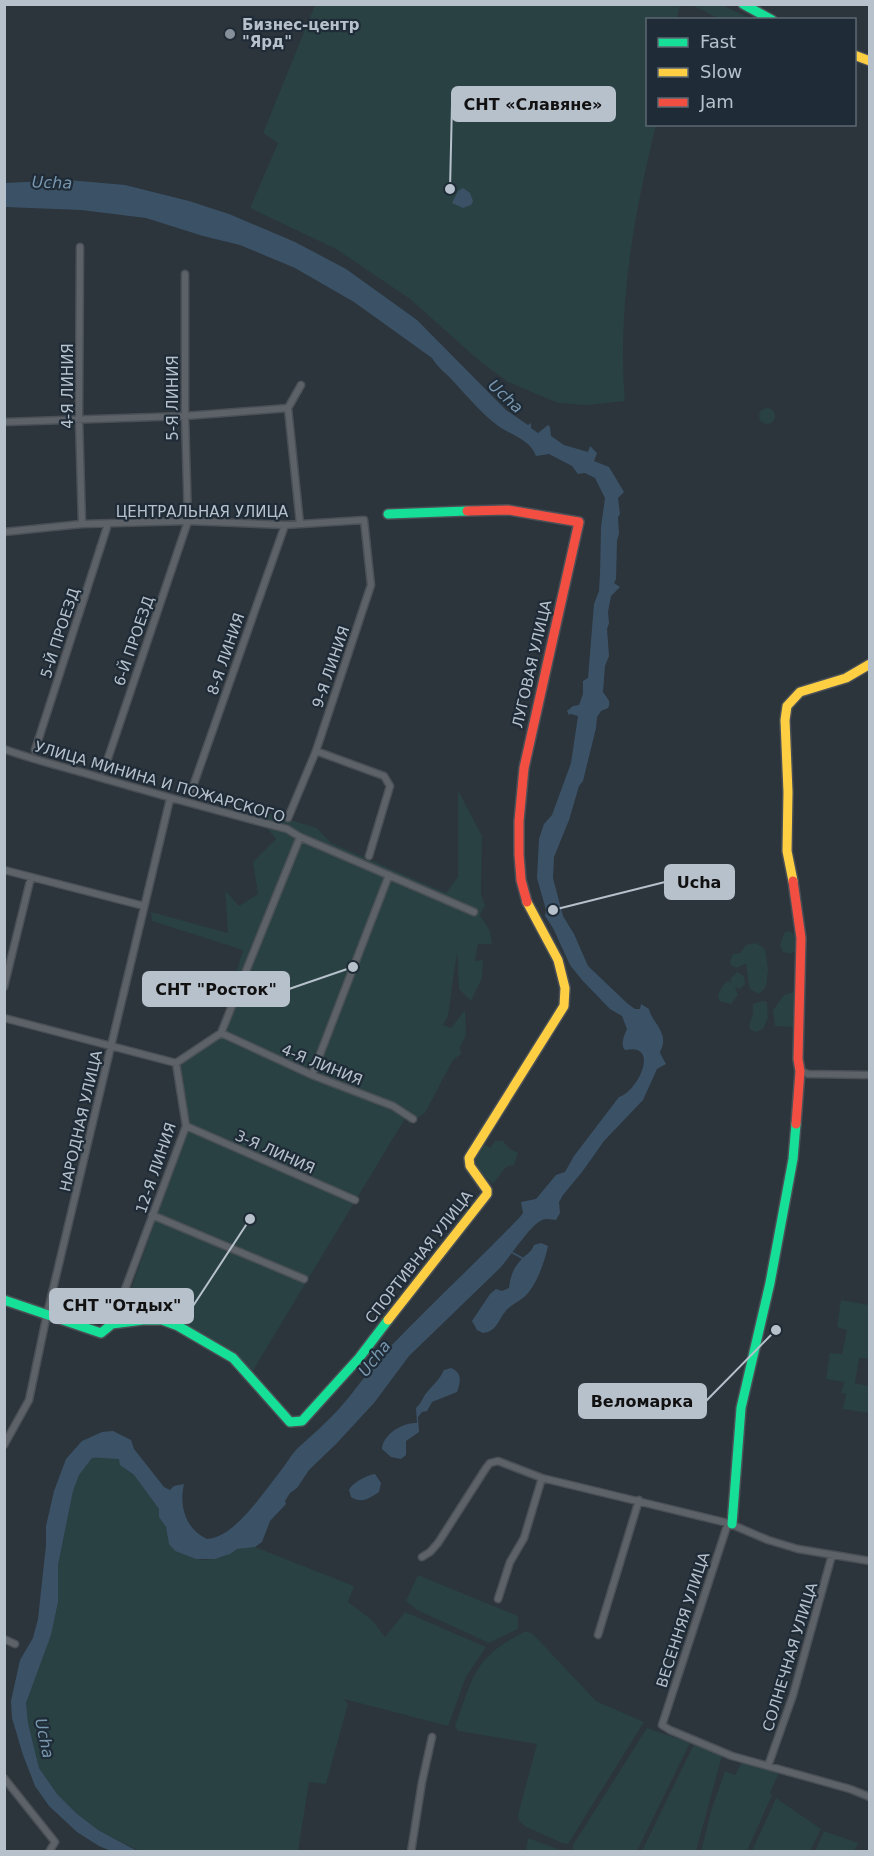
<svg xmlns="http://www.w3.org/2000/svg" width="874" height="1856" font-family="'DejaVu Sans',sans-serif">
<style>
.green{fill:#294142}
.water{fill:#3b5266}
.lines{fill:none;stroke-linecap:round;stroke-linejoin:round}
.stream{stroke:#3b5266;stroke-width:2}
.street-casing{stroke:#4a5056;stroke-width:9}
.fast-casing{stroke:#4a5056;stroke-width:12}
.slow-casing{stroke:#4a5056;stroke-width:12}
.jam-casing{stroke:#4a5056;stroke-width:12}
.street{stroke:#5d6269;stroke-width:6}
.fast{stroke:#16e098;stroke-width:9}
.slow{stroke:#ffcf43;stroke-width:9}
.jam{stroke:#f24e42;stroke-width:9}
.poi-dot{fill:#86909a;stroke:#1f2c37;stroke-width:2}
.labels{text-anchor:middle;stroke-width:4.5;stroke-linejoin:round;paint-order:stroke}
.poi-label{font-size:15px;font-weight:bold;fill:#b7c1cc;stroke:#1f2c37;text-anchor:start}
.street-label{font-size:15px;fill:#b7c1cc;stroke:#1f2c37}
.water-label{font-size:16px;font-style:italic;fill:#7896ae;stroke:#1f2c37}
.leader{fill:none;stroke:#b7c1cc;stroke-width:2}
.callout-dot{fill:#b7c1cc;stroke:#1f2c37;stroke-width:2}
.callout{fill:#b7c1cc;stroke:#b7c1cc;stroke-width:2}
.callout-label{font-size:16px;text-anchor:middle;font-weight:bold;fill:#111}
</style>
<rect width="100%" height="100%" fill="#2c343c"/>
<!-- green -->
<path class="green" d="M315,5h365l-3,14 -29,1v104l8,1c-22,90 -39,183 -31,276l-37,4 -30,-2 -50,-21 -26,-19 -72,-64 -74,-50 -86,-41 28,-65 -15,-10z
M692,5h30l29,14h-31z
M759 416a8 8 0 1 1 16 0a8 8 0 1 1-16 0Z
M458,790l24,46 -1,58 4,11 -5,10 10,16 2,13h-14l-3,17 8,-1 -1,18 -11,23 -12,-12 -2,-37 -9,64 -5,9 8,3 14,-18 1,25 -6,12 1,7 -8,6 -28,53 -17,11 1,-11 -23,-12 -161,-68 22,-55 -11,-5 7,-23 -91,-29 -1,-9 77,21 -3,-43 14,16 19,-12 -5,-32 23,-23 -26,-31 67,20 14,15 115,50 12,-16z
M789,931l8,5v13l-6,5 -8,-2 -3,-7 4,-12z
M756,943l8,5 2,5 2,17 -2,17 -7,7 -8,-4 -2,-4 -3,-22 -10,4 -5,-3 -1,-4 3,-7 7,-1 6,-8z
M737,972l7,4 1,8 -5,5 -5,-2 3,8 -7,9 -12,-3 -1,-6 5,-10 5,-4 4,2 -2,-4z
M793,992l3,2 -2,33 -19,-1 -2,-16 11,-15z
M762,1001l5,1 1,16 -5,11 -7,3 -5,-2 -2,-4 4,-13v-9z
M221,1035l185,82 -154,255 -19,-17 -71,-39 -40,-2 68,-190 -12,-60z
M495,1141h8l6,7 9,5 -4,12 -8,2 -13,17 -14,-13 -5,-12 9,-16 7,5z
M841,1300l28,5v54l-10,-1 -4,25 14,3v27l-26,-4 3,-15 -5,-1 3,-11 -18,-3 4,-26 12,1 5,-24 -10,-3z
M92,1458c9,-1 17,1 27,1l7,11 8,5 25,34 8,21 2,13 6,8 21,8 10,1 17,-3 14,-8 18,-2 99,39 -6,16 24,18 13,17 20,-25 81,35 -20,30 -18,49 -104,-27 4,5 -22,80 -17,-2 -11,69h-159l-41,-21 -22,-17 -19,-19 -18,-26 -11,-45 -2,-20 25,-68 7,-33v-37l15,-74 6,-16z
M418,1575l100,41v13l-29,14 -72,-33 -11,-9z
M526,1631l7,3 63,67 48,21 -76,122 -6,-1 -36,-16 -7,-6 -1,-6 5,-19 14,-52 -79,-13 -3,-5c19,-52 19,-69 71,-95z
M647,1728l43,15 -53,108h-62l-2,-1v-5z
M696,1744l26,12 -26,95h-54l51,-105z
M742,1762l37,11 -9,20 2,2 -25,56 -46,1 10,-41 14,-40 10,4z
M776,1798l45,31 -11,22h-58z
M824,1831l34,12 -4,8h-39z
M528,1838l30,11 4,2h-36z"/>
<!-- water -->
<path class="water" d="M68,180l57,5 64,16 40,13 66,28 51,27 71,51 89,90 22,15 3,-2v5l7,5 10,-8 2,2 1,9 13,9 24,7 2,-6 7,7 -3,8 15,6 15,25 -6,6 2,16 -2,3 1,17 -2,6 -1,39 -2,4 6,4 -9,9 -3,16 1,11 -2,6 2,27 -4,10 -2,26c3,5 9,9 5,16l-7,3 -4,6 -1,11 -13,53 -4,5 -10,34 -15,37 -1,21 10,38 11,18 14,32 40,38 7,5h5l1,-5 8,5c2,11 16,21 14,34 0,4 -3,7 -3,10l6,11 -9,5 -14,31 -39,41 -22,31 -19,23 -4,7 1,11 -4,7c-4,0 -9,-2 -14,0 -12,5 -33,39 -43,49l-90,87 -35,47 -38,41 -27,26 -12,18 -7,5 -5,8 1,3 -16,17 -8,21 -7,5 -18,2 -7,5 -15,5h-19l-21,-8 -6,-7 -3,-17 -7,-10v-8l-25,-34 -14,-10 -1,-6c-9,0 -18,-2 -27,-1l-13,17 -6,16 -15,74v37l-7,33 -25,68 2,20 11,45 18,26 19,19 22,17 41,22 -28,-1 -12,-5 -22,-14 -28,-26 -14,-20 -12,-31 -11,-37 -1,-17 9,-41 13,-22 5,-19 8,-74v-19l8,-35 12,-32 16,-18 20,-9 11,-1 18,9 3,9 30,38 6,3 4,-4 10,-2c-5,21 1,45 23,55 27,-1 56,-46 72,-66 7,-8 12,-19 20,-26 13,-12 27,-24 39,-37 19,-21 33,-44 53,-64 42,-44 87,-85 129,-129l3,-4 -2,-11 15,-3 20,-24 9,-3 9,-16 45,-59c19,-5 42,-55 6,-47 -5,-6 -1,-14 2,-21l-5,-13 -12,-7 -28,-29 -12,-15 -17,-37 -8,-12 1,-6 -9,-32 2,-39 5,-15 8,-9 19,-52 7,-47 -7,-2 -2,1 -2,-4 6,-5 6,-1 4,-11v-13l5,-3 6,-74 5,-13 1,-17 1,-47 4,-29 -10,-20 -10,-5 -7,1 -6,-8 -23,-12 -13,2c-6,-17 -26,-21 -39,-31 -16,-12 -30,-29 -43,-43 -8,-9 -16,-14 -22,-24l-78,-56 -59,-34 -55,-23 -37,-9 -57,-18 -65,-8 -76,-3v-24z
M463,188l7,5 3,8 -2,4 -8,3 -11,-5 6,-12z
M541,1243l7,3c-3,15 -12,41 -24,51 -6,5 -15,9 -19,15 -8,10 -8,19 -22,21l-6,-3 -5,-9 18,-27 6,-5 6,2 7,-3c1,-10 4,-20 12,-28 5,-6 10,-7 13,-15z
M451,1368c11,4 10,14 6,24l-25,10 -5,9 -5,1 -4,5 1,15 -13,9v14l-5,4 -10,-2 -9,-8c1,-15 21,-27 35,-26l-1,-15c6,-5 7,-12 12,-17 7,-8 11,-11 16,-21z
M375,1474l6,9 -2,9c-9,6 -17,12 -28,5l-2,-7c3,-7 18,-15 26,-16z"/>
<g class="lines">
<!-- stream -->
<path class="stream" d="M513,1253l9,5"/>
<!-- street casing -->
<g class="street-casing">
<path id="street" d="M80,247l-1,172 3,105
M4,422l181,-6 103,-8
M300,524l-12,-116 13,-23
M4,532l78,-8 106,-3 97,4 79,-5 7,65 -55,166 -28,67
M4,749c32,12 65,19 97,29 62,18 124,35 186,51l13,8 174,75
M35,750l73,-226
M316,751l68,25 6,10 -21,70
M104,770l84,-249 -3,-105v-142
M191,792l94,-267
M4,870l140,36
M4,987l27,-110
M4,1018l172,45
M221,1033l91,42 81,31 20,13
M800,1071l8,3 62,1
M312,1075l77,-200
M186,1126l169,74
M152,1215l152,64
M112,1324l74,-198 -10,-63 45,-30 79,-196
M4,1445l25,-45 18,-86 123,-515
M728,1523l-66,202 8,5 62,26 118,33 20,8
M422,1557l8,-5 8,-9 48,-75 4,-5 8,-2 44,17 186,45 40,17 30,9 72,12
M498,1599l12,-37 14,-24 18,-60
M598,1635l41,-135
M4,1639l11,5
M768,1766l25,-71 39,-140
M4,1778l51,64 -6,10
M411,1852l11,-70 10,-45"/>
</g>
<!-- fast casing -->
<g class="fast-casing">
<path id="fast" d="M743,4l29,16
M388,514l79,-3
M4,1300l97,33 11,-9 31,-4h19l16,6 55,32 57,64 12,-1 57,-63 29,-38
M732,1524l9,-116 29,-125 23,-124 3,-35"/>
</g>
<!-- slow casing -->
<g class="slow-casing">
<path id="slow" d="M854,55l16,6
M793,881l-6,-30 1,-59 -3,-72 2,-14 13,-14 46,-14 24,-14
M388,1320l99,-126v-4l-17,-24 -1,-8 95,-152 1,-18 -7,-28 -31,-58"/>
</g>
<!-- jam casing -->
<g class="jam-casing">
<path id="jam" d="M467,511l41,-1 71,12 -55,246 -5,53v33l2,26 6,22
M793,881l8,57 -3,121 2,12 -4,53"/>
</g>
<!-- street -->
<use href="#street" class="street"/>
<!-- fast -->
<use href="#fast" class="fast"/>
<!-- slow -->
<use href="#slow" class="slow"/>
<!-- jam -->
<use href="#jam" class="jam"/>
</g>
<!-- markers -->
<circle class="poi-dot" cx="230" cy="34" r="6"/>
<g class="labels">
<!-- poi labels -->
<g class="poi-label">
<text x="242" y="30">Бизнес-центр<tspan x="242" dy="17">"Ярд"</tspan></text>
</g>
<!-- street labels -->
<g class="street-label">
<text transform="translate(68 386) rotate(-90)" y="5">4-Я ЛИНИЯ</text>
<text transform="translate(173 398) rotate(-90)" y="5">5-Я ЛИНИЯ</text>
<text x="202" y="517">ЦЕНТРАЛЬНАЯ УЛИЦА</text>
<text transform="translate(60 633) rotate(-72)" y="5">5-Й ПРОЕЗД</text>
<text transform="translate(134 641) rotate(-71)" y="5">6-Й ПРОЕЗД</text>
<text transform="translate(226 654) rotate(-71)" y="5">8-Я ЛИНИЯ</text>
<text transform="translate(532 664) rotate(-77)" y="5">ЛУГОВАЯ УЛИЦА</text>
<text transform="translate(331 667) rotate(-71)" y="5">9-Я ЛИНИЯ</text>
<text transform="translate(160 782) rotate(16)" y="5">УЛИЦА МИНИНА И ПОЖАРСКОГО</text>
<text transform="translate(322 1065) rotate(22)" y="5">4-Я ЛИНИЯ</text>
<text transform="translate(81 1121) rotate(-77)" y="5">НАРОДНАЯ УЛИЦА</text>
<text transform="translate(275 1152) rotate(24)" y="5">3-Я ЛИНИЯ</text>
<text transform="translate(156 1168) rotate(-71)" y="5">12-Я ЛИНИЯ</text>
<text transform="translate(419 1257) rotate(-52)" y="5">СПОРТИВНАЯ УЛИЦА</text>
<text transform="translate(683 1620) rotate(-72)" y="5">ВЕСЕННЯЯ УЛИЦА</text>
<text transform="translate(790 1657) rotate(-73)" y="5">СОЛНЕЧНАЯ УЛИЦА</text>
</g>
<!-- water labels -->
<g class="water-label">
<text transform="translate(52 182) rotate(2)" y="6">Ucha</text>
<text transform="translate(506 396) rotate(43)" y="6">Ucha</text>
<text transform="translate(374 1358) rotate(-52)" y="6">Ucha</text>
<text transform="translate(45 1738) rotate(78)" y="6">Ucha</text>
</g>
</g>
<!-- callouts -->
<path class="leader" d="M450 189L452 104M553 910L665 882M353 967L289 989M250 1219L193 1306M776 1330L706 1401"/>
<g class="callout-dot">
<circle cx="450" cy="189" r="6"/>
<circle cx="553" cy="910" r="6"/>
<circle cx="353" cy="967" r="6"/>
<circle cx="250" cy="1219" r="6"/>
<circle cx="776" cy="1330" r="6"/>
</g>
<g class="callout">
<rect x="452" y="87" width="163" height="34" rx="6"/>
<rect x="665" y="865" width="69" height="34" rx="6"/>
<rect x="143" y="972" width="146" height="34" rx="6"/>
<rect x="50" y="1289" width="143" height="34" rx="6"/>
<rect x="579" y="1384" width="127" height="34" rx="6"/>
</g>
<g class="callout-label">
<text x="533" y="110">СНТ «Славяне»</text>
<text x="699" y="888">Ucha</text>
<text x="216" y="995">СНТ "Росток"</text>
<text x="122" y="1311">СНТ "Отдых"</text>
<text x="642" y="1407">Веломарка</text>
</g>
<!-- border -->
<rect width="874" height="1856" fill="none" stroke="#b7c1cc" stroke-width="12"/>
<!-- legend -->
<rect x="646" y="18" width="210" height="108" fill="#1f2c37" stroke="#5c6873" stroke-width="1.5"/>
<rect x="658" y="38" width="30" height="9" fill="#16e098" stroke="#5c6873" stroke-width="1.5"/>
<text x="700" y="48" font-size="18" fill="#b7c1cc">Fast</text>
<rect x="658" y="68" width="30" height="9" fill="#ffcf43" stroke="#5c6873" stroke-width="1.5"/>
<text x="700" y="78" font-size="18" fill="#b7c1cc">Slow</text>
<rect x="658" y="98" width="30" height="9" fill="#f24e42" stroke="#5c6873" stroke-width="1.5"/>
<text x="700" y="108" font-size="18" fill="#b7c1cc">Jam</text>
</svg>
